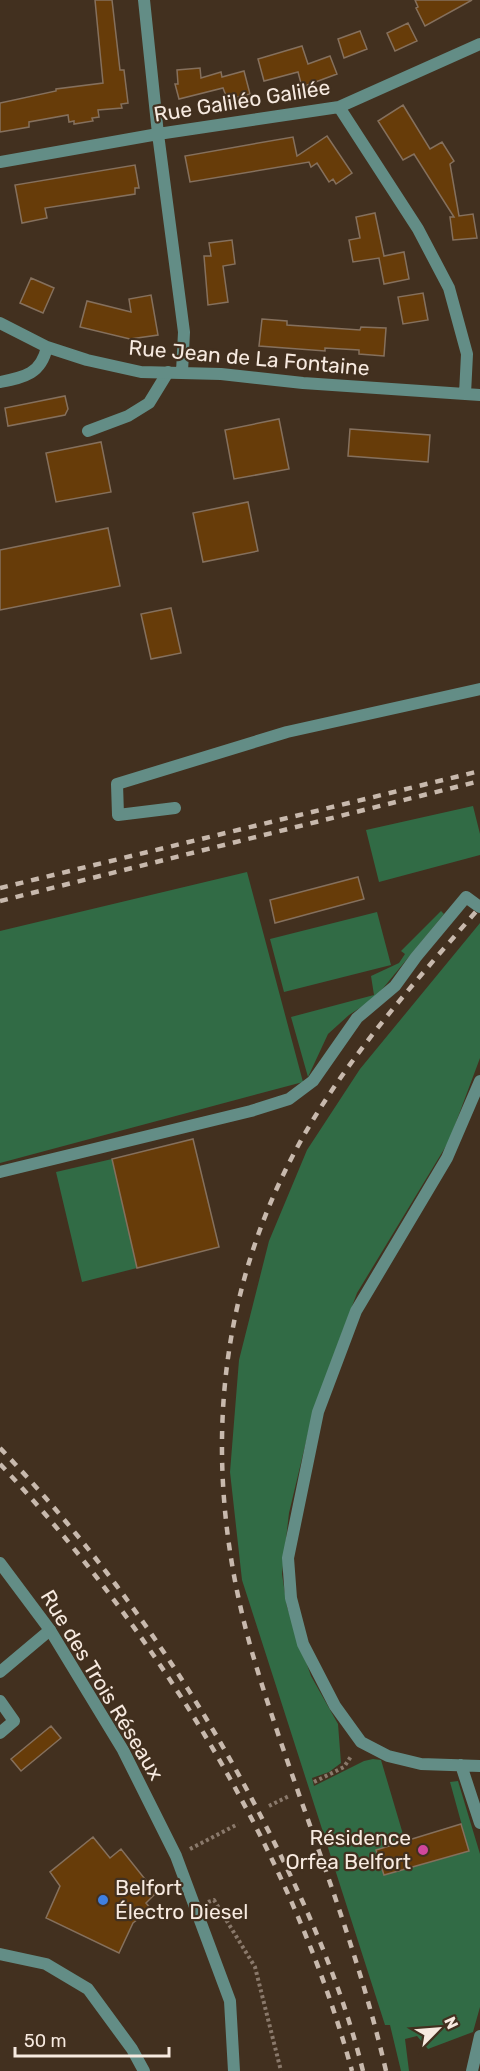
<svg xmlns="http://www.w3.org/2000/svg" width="480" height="2071" font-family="Rubik,sans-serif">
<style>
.green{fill:#316b45}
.building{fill:#673c09;stroke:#85705d;stroke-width:1.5}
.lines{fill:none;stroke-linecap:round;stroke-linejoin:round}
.path{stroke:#8a796b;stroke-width:4;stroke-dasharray:3 3;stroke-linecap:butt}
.service{stroke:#638d86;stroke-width:12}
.minor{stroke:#638d86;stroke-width:12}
.rail{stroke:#c8b9ad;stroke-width:4.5;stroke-dasharray:8 8;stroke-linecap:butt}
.hotel-dot{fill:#d1479c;stroke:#42301f;stroke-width:2}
.shop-dot{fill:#3f7fe0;stroke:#42301f;stroke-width:2}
.labels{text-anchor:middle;stroke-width:4.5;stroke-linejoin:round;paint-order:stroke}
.street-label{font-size:21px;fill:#f7eae0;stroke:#42301f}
.poi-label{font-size:21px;fill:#f7eae0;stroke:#42301f;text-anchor:end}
</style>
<rect width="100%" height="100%" fill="#42301f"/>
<!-- green -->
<path class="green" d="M473,806l7,28v21l-101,27 -13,-52z
M247,872l56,210 -303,81v-232z
M441,911l3,3 -69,84 -26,17 -21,19 -20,43 -17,-60 83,-22 -3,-19 28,-13 6,-9 -4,-3z
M377,912l14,53 -107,27 -14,-53z
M480,923v135l-31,83 -92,152 -43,115 -25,105 -7,61 5,33 24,69 27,48 3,39 -12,9 -17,6 2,8 50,-25 9,-2 8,1 24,81 -29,9 8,25 85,-24 -19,-69 8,-1 22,73v153l-7,25 -45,17 -11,-13 -12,3 4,32h-8l-11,-46h-5l-143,-445 -12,-108 9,-112 30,-119 38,-91 53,-81z
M112,1159l25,109 -55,14 -26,-110z"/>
<!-- building -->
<path class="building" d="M95,0h17l8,70h4l4,33 -7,1 1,4 -24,2 1,7 -7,1 1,3 -19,3v-3l-5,1 -1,-7 -39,7v5l-29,5v-29l56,-12v-2l47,-6z
M415,0h57l-47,26 -9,-18 2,-1z
M408,23l9,18 -22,10 -8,-18z
M360,31l7,18 -23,9 -6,-19z
M302,46l6,18 22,-8 7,18 -35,13 -4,-15 -34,9 -6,-22z
M200,68l1,10 20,-6 1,5 22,-6 6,23 -21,5 -1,-3h-2l-3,-8 -44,11 -4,-15h3l-1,-14z
M403,105l27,44 12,-7 12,19 -4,3 9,52 14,-2 4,24 -24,2 -3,-23h4l-40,-63 -11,6 -25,-39z
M327,136l25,37 -16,11 -3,-5 -4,3 -12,-19 -6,4 -2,-5 -119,20 -5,-26 108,-19 4,19z
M135,165l4,23h-4v6l-90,14 2,10 -25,5 -7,-38z
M375,213l9,43 20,-4 5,27 -25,5 -5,-26 -26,4 -4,-22 11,-2 -4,-21z
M232,240l3,24 -12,2 5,36 -20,3 -4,-49h7l-2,-13z
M31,278l23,10 -11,25 -23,-10z
M423,293l5,27 -25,4 -5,-27z
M151,295l7,40 -28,4 -50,-12 7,-26 44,11 -2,-13z
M262,319l25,2v4l73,5 1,-3 25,1 -2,28 -25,-2v-4l-34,-2v3l-66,-5z
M65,396l3,13 -3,6 -57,11 -3,-18z
M279,419l10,50 -55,10 -9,-49z
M350,429l80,6 -2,27 -80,-6z
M101,442l10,50 -55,10 -10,-49z
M248,502l10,49 -55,11 -10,-49z
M108,528l12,58 -120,24v-60z
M171,608l10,45 -30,6 -10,-45z
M358,877l6,22 -89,24 -5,-23z
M193,1139l26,108 -82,21 -25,-109z
M51,1726l10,12 -40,33 -10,-12z
M461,1824l8,27 -85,24 -8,-25z
M93,1837l17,21 11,-9 35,44 -10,10 5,6 -18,14 -14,30 -73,-35 14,-32 -10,-14z"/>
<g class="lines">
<!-- path -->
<path class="path" d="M314,1782l30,-15 8,-12
M269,1806l20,-10
M190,1849l48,-25
M208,1902l6,-2 41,67 26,104"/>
<!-- service -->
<path class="service" d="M88,431l40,-15 21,-13 19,-31
M175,808l-57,7 -1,-31 170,-52 193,-43
M480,1081l-33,77 -91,153 -38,101 -30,146 3,40 12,46 32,62 26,36 27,14 33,8 59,2
M0,1172l251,-61 38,-12 24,-18 44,-63 38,-32 21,-29 50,-60 14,10
M0,1672l50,-42
M0,1701l14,20 -14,12
M461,1765l19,58
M0,1954l46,10 42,25 44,60 12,22
M472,2071l8,-35"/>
<!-- minor -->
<path class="minor" d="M144,0l14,134 26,198 -2,40
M339,107l79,122 31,59 18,66 -2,40
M0,162l158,-28 181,-27 141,-63
M0,323l47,24
M0,382c25,-5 41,-8 47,-35l40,13 54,12 80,2 82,9 177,12
M0,1563l50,67 73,120 53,106 54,145 4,70"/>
<!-- rail -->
<path class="rail" d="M0,888l480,-117
M0,901l480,-120
M0,1448c110,115 201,248 272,390 38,75 71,152 91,233
M0,1464c156,166 292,387 352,607
M386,2071c-31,-136 -87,-266 -128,-399 -56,-179 -50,-362 41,-528 48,-87 116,-162 181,-237"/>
</g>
<!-- markers -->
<circle class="hotel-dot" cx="423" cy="1850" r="6"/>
<circle class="shop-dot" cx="103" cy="1900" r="6"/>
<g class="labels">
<!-- street labels -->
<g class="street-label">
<text transform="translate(242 101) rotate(-9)" y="7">Rue Galiléo Galilée</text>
<text transform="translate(249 358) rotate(5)" y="7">Rue Jean de La Fontaine</text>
<text transform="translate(102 1685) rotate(59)" y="7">Rue des Trois Réseaux</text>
</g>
<!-- poi labels -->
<g class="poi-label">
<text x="411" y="1845">Résidence<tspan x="411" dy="24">Orfea Belfort</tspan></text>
<text x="115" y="1895" text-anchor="start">Belfort<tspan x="115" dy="24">Électro Diesel</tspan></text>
</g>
</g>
<!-- north arrow -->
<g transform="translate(438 2029) rotate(65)" stroke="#42301f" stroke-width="4.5" paint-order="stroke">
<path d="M0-4.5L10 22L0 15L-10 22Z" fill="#f7eae0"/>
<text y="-9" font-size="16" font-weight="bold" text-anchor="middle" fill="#f7eae0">N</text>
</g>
<!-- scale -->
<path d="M15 2047v9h154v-9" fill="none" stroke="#f7eae0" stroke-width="3"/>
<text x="24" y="2047" font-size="18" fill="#f7eae0" stroke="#42301f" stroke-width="4.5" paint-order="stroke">50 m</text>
</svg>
